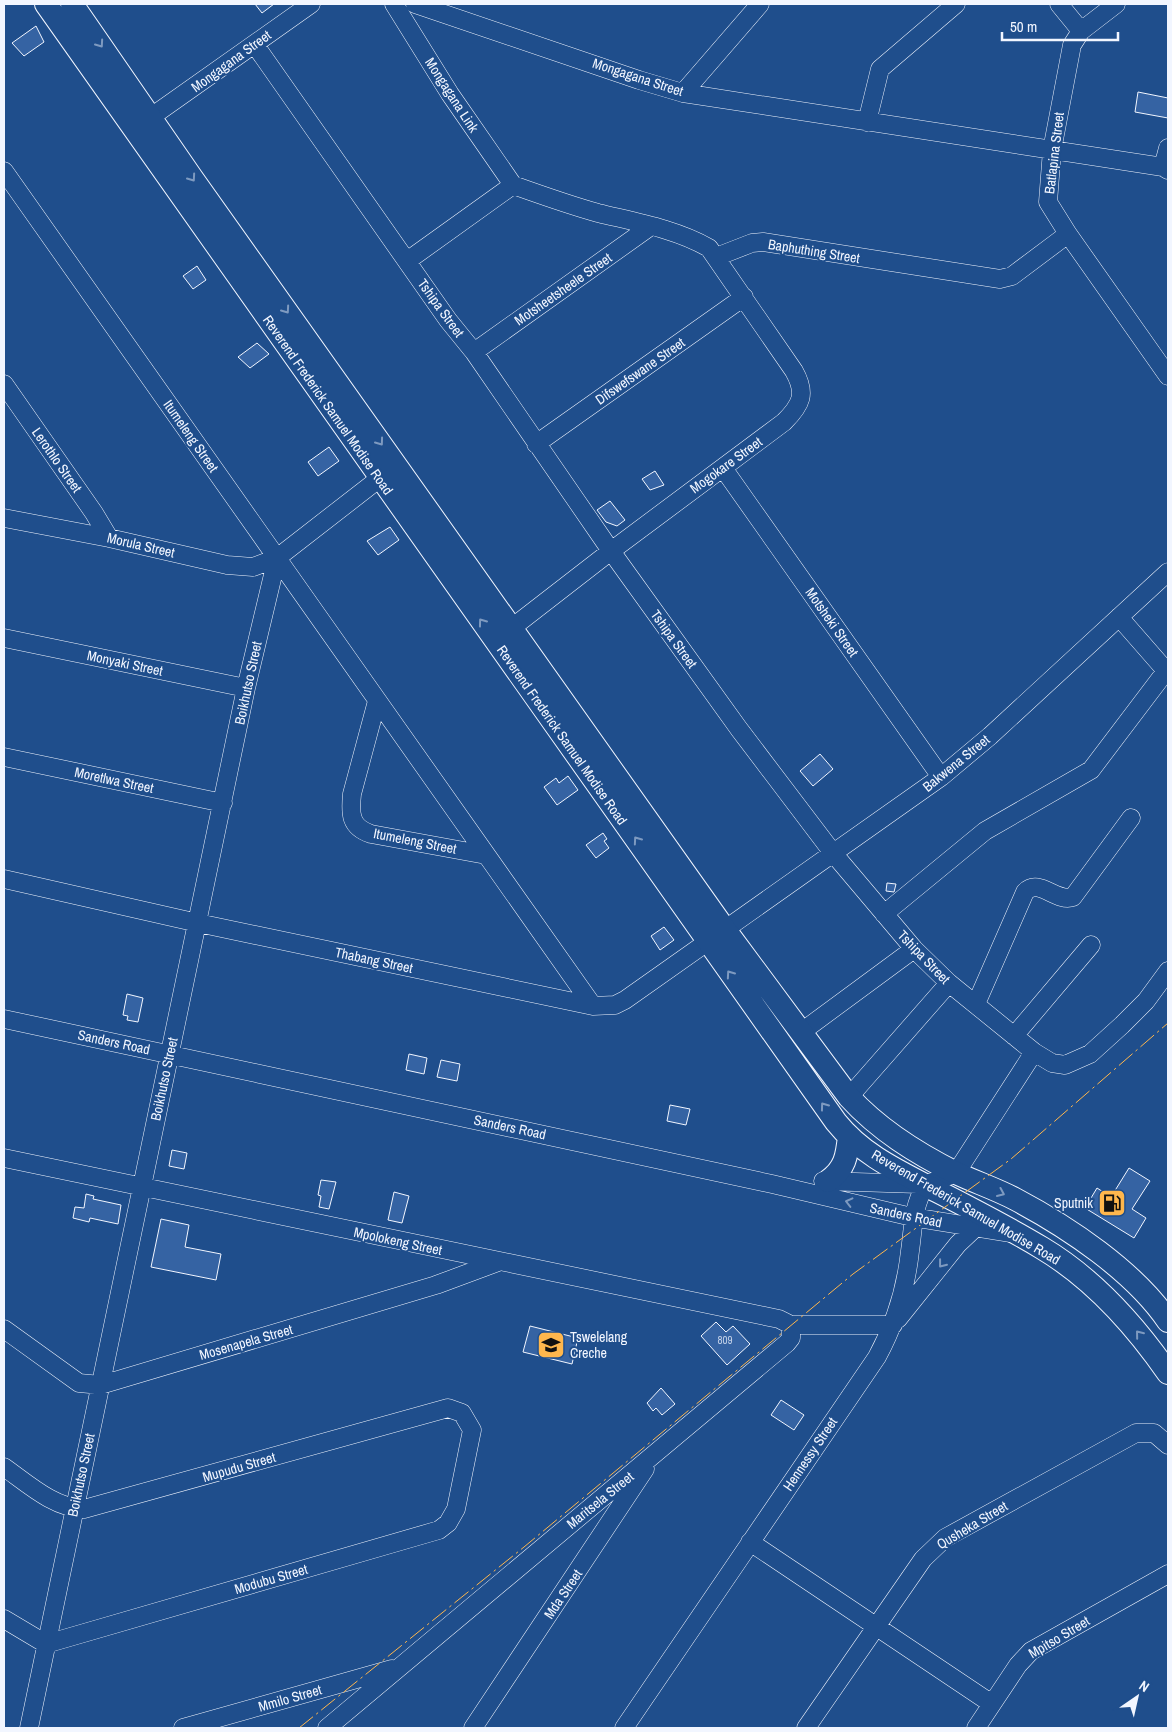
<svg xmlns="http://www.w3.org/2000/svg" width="1172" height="1732" font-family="'Archivo Narrow',sans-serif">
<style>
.building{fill:#3563a3;stroke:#f2f6ff}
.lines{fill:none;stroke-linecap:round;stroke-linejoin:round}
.minor-casing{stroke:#f2f6ff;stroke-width:19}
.major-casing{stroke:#f2f6ff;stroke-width:24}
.minor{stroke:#1f4e8c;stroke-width:18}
.major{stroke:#1f4e8c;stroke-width:22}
.power{stroke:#ffb74d;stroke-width:1;stroke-dasharray:18 4 2.5 4;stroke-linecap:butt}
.oneway{stroke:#7e9ac0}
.labels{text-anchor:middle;stroke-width:4;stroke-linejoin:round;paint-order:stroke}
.number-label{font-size:11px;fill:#c3d1e8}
.street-label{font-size:14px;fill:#f2f6ff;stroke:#1f4e8c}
.poi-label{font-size:14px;fill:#f2f6ff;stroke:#1f4e8c;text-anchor:end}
</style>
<rect width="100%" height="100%" fill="#1f4e8c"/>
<!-- building -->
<path class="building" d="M255,4h19l-12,9z
M36,26l8,16 -20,14 -12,-13z
M1138,92l30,6v20l-33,-6z
M197,266l9,14 -13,9 -10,-13z
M257,343l12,11 -19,14 -12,-11z
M329,447l10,14 -21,15 -10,-14z
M655,471l9,14 -14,5 -8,-11z
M610,501l15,19 -8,6 -11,-4 -9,-12z
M390,527l9,13 -21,15 -11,-14z
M820,754l13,15 -20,17 -13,-15z
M568,776l10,14 -21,15 -13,-18 12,-9 3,5z
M603,833l4,6 -3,2 5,7 -13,10 -10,-13z
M887,883l9,1 -2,8 -8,-1z
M664,927l10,13 -14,10 -9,-14z
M127,994l16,4 -5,24 -11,-2 1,-4 -5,-1z
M409,1054l18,4 -3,16 -18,-4z
M441,1060l19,4 -3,17 -20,-4z
M670,1105l20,4 -4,16 -19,-4z
M172,1150l15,3 -3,16 -15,-3z
M1129,1168l21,13 -18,28 14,9 -12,20 -49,-30 12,-20 14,9z
M321,1180l15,2 -7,27 -10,-2 2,-11 -3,-1z
M394,1192l15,4 -7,27 -14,-3z
M86,1194l8,2 -1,3 28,6 -3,19 -28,-6 -1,4 -16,-4 2,-11 9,1z
M161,1219l28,6 -4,22 36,7 -5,26 -65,-13z
M716,1322l10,10 7,-6 17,18 -23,21 -26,-29z
M530,1326l48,12 -6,26 -49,-12z
M661,1388l14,16 -13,11 -6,-7 -3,3 -6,-8z
M781,1400l23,15 -10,15 -23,-15z"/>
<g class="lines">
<!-- minor casing -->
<g class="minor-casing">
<path id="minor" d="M394,4l56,90 63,91
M415,4l224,76 44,13 480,74 5,3
M1059,4l22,27
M1116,4l-35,27 -9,14 -20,105 -4,52 20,32 100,142
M255,45l193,275 26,32 137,199 128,178 94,124 81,96 35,34 85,69 18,11 13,2 25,-11 32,-29 24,-24 22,-30
M683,93l77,-89
M151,117l160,-113
M867,122l13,-53 76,-65
M1163,167l5,-19
M4,171l589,835
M716,257l36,-14 11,-1 237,37 12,-3 56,-42
M407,261l106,-76
M474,352l177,-126
M4,384l90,129 15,25
M536,444l208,-147
M723,468l218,309
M4,518l105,20 118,27 26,2 24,-9 103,-80
M1119,617l49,56
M513,627l98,-76 173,-129c17,-17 23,-28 10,-51l-85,-123c-33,-19 -74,-26 -111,-35 -29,-8 -57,-18 -85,-28
M4,638l242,50
M377,701l-25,93c-2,20 -2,33 19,40l115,21
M4,757l219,46
M4,879l194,44 395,83 22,-1 10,-5 316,-223 49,-41 178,-164
M884,914l101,-83 106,-61 75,-99
M976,1004l49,-112c14,-15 31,11 48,5l58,-79
M4,1019l768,165 140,33 99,16
M800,1033l114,-84
M1014,1036l77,-91
M849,1097l100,-114
M4,1158l775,161 12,6
M823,1181l96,3
M898,1319l60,-75 17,-16
M791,1325h102
M4,1329l75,54 22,2 335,-100 62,-23
M4,1467c24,17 50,41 80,42l364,-101 14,5 10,17 -16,79 -8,14 -9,7 -393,114 -42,-25
M750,1542l242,162
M29,1728l217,-1040 31,-130
M183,1728l209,-59
M327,1728l460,-385 4,-5v-13
M473,1728l172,-259
M624,1728l253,-371c18,-33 29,-69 33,-106 4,-28 2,-40 15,-66l31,-12 78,-121
M806,1728l117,-169 22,-21 191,-105h18l14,12
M976,1728l42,-63 13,-14 137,-77"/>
</g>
<!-- major casing -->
<g class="major-casing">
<path id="major" d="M46,4l790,1118c24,30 56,46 89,63 39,20 79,40 117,63 52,31 92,76 126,125
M72,4l120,174 534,753 123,166c30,33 67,56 107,76 19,9 40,16 59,26 53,28 119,72 153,122
M828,1181c17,-12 19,-25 21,-45"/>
</g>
<!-- minor -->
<use href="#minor" class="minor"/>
<!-- major -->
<use href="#major" class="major"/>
<!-- power -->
<path class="power" d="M299,1728l225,-181 329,-273 158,-115 157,-136"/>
</g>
<!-- one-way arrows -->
<defs><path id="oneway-chevron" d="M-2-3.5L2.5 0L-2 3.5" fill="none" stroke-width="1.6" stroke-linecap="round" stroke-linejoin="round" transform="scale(1.25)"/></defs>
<g class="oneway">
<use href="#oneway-chevron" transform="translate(100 44) rotate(55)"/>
<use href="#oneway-chevron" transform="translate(192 178) rotate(55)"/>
<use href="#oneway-chevron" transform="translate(286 310) rotate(55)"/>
<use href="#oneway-chevron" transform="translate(380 442) rotate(54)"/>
<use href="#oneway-chevron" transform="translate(482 622) rotate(-126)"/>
<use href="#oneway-chevron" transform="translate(637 840) rotate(-125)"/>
<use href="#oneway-chevron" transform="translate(730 974) rotate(-125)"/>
<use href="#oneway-chevron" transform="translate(824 1106) rotate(-126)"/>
<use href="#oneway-chevron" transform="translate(1001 1193) rotate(24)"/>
<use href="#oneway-chevron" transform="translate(849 1202) rotate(-166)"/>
<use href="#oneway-chevron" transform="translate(942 1264) rotate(128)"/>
<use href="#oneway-chevron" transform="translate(1139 1334) rotate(-129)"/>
</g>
<!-- icons -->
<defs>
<g id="fuel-square" transform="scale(1.4375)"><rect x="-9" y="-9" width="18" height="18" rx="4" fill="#ffb74d" stroke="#1f4e8c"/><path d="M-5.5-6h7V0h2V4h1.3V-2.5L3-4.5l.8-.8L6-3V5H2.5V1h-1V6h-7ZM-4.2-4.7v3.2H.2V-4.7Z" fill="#111"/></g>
<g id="school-square" transform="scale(1.4375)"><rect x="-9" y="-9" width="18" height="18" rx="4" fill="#ffb74d" stroke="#1f4e8c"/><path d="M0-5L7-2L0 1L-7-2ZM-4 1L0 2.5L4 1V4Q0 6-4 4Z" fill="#111"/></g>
</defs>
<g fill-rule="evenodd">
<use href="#fuel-square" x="1112" y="1203"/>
<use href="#school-square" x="551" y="1345"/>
</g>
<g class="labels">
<!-- number labels -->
<g class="number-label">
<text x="725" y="1344">809</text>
</g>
<!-- street labels -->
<g class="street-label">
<text transform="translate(231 61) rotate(-36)" y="5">Mongagana Street</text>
<text transform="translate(638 77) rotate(18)" y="5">Mongagana Street</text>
<text transform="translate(452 95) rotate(57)" y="5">Mongagana Link</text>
<text transform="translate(1054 153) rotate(-83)" y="5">Batlapina Street</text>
<text transform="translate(814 251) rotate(9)" y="5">Baphuthing Street</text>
<text transform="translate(563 289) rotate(-35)" y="5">Motsheetsheele Street</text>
<text transform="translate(441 308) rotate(54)" y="5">Tshipa Street</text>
<text transform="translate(640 371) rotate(-35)" y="5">Difswefswane Street</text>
<text transform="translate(328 405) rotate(55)" y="5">Reverend Frederick Samuel Modise Road</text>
<text transform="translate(191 436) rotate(55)" y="5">Itumeleng Street</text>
<text transform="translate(57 460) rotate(55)" y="5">Lerothlo Street</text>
<text transform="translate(726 465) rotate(-36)" y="5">Mogokare Street</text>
<text transform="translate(141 545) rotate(13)" y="5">Morula Street</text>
<text transform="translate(832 622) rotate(55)" y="5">Motsheki Street</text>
<text transform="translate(674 639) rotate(54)" y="5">Tshipa Street</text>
<text transform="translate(125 663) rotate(12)" y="5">Monyaki Street</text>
<text transform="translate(248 683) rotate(-78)" y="5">Boikhutso Street</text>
<text transform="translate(562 735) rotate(55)" y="5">Reverend Frederick Samuel Modise Road</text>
<text transform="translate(956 763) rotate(-39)" y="5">Bakwena Street</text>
<text transform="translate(114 780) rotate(12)" y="5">Moretlwa Street</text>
<text transform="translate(415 841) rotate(11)" y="5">Itumeleng Street</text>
<text transform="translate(924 957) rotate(46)" y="5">Tshipa Street</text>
<text transform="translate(374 960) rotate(12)" y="5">Thabang Street</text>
<text transform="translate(114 1042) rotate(12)" y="5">Sanders Road</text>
<text transform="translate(164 1079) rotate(-78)" y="5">Boikhutso Street</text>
<text transform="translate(510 1127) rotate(12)" y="5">Sanders Road</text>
<text transform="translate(966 1207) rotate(30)" y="5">Reverend Frederick Samuel Modise Road</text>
<text transform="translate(906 1215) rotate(12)" y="5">Sanders Road</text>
<text transform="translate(398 1241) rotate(12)" y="5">Mpolokeng Street</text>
<text transform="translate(246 1342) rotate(-16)" y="5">Mosenapela Street</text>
<text transform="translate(810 1454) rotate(-56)" y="5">Hennessy Street</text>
<text transform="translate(239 1467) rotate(-16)" y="5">Mupudu Street</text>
<text transform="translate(81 1475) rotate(-78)" y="5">Boikhutso Street</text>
<text transform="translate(600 1500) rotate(-39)" y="5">Maritsela Street</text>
<text transform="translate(972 1525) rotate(-31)" y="5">Qusheka Street</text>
<text transform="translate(271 1579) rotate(-16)" y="5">Modubu Street</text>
<text transform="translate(563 1594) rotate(-56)" y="5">Mda Street</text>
<text transform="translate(1059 1637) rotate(-31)" y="5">Mpitso Street</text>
<text transform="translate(290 1698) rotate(-16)" y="5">Mmilo Street</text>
</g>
<!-- poi labels -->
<g class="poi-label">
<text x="1093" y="1208">Sputnik</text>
<text x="570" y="1342" text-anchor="start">Tswelelang<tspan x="570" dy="16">Creche</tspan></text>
</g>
</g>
<!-- border -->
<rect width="1172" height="1732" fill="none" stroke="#f2f6ff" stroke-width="10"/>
<!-- north arrow -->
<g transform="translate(1137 1697) rotate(34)" stroke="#1f4e8c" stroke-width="4" paint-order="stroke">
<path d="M0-4L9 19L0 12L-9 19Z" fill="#f2f6ff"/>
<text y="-8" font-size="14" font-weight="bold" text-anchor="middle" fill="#f2f6ff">N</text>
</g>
<!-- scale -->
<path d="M1002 32v8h116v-8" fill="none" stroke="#f2f6ff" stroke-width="2.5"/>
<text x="1010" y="32" font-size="15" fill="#f2f6ff" stroke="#1f4e8c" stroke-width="4" paint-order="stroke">50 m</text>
</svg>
